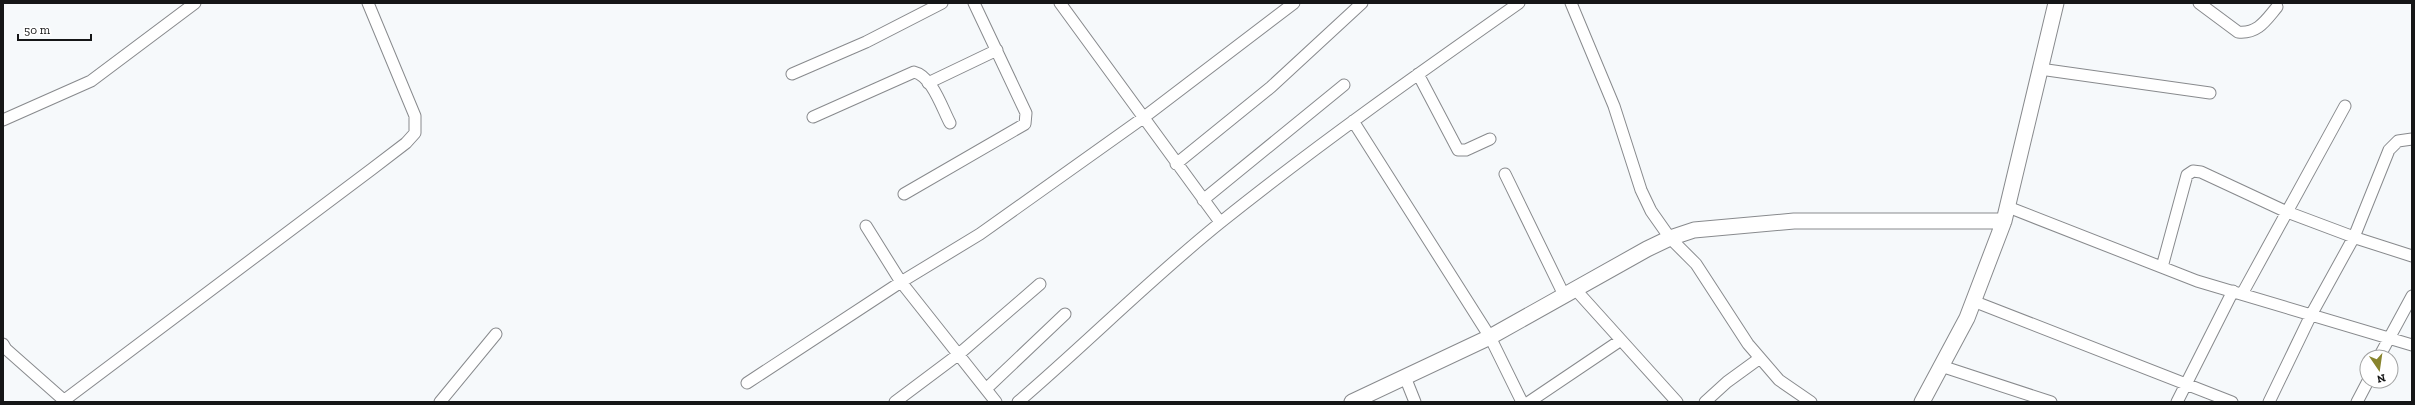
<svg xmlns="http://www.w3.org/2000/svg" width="2415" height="405" font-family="'Zilla Slab',serif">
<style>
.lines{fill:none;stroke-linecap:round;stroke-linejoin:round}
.street-casing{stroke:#888a8d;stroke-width:13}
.secondary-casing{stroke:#888a8d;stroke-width:17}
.street{stroke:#fff;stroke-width:11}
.secondary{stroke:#fff;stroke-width:15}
</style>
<rect width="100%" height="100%" fill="#f6f9fb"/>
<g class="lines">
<!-- street casing -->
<g class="street-casing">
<path id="street" d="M1060,3l160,219
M1571,3l43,103 27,84 10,21 19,27 26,26 52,80 31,36 32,22
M2199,3l39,29c20,2 28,-12 39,-25
M2040,69l170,24
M792,74l74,-32 76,-39
M1418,74l40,76h8l24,-11
M928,83l69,-33
M813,117l101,-45c18,4 28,36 36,51
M3,120l88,-39 104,-78
M1353,121l137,216 32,65
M1176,164l95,-77 91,-84
M1505,174l59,121
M904,194l121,-70 1,-11 -52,-110
M1203,200l141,-115
M2008,207l189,74 215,64
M866,226l35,56 95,120
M2162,267l25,-92 6,-4 8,1 86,40 72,27 53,17
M1575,289l102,113
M2242,294l103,-188
M1973,301l259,101
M3,344l3,5 60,53
M2379,357l33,-61
M1941,366l110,36
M1405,377l10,25
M747,383l154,-101 79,-48 163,-116 151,-115
M986,389l79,-75
M62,402l310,-233 34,-26 9,-10v-17l-47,-113
M440,402l56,-68
M895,402l64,-48 81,-70
M1018,402c69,-59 132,-123 203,-180 96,-77 197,-148 298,-219
M1529,402l92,-62
M1705,402l22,-20 33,-24
M2177,402l56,-111
M2269,402l42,-87 43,-78 35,-87 9,-9 14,-2
M2357,402l11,-21"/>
</g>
<!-- secondary casing -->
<g class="secondary-casing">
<path id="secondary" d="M1352,402l138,-65 157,-88 23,-11 24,-8 100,-9h210
M1922,402l45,-84 37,-97 52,-218"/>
</g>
<!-- street -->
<use href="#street" class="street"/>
<!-- secondary -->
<use href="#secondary" class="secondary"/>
</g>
<!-- border -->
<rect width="2415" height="405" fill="none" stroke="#151617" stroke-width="8"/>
<!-- north arrow -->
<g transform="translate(2379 369) rotate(167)"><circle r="19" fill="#ffffff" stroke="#a1a2a2"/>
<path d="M0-3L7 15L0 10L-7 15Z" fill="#88842d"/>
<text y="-6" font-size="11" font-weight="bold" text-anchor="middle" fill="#151617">N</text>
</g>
<!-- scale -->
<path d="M18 34v6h73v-6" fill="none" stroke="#151617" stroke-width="2"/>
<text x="24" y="34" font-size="12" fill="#151617" stroke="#ffffff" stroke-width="3" paint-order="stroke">50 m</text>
</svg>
